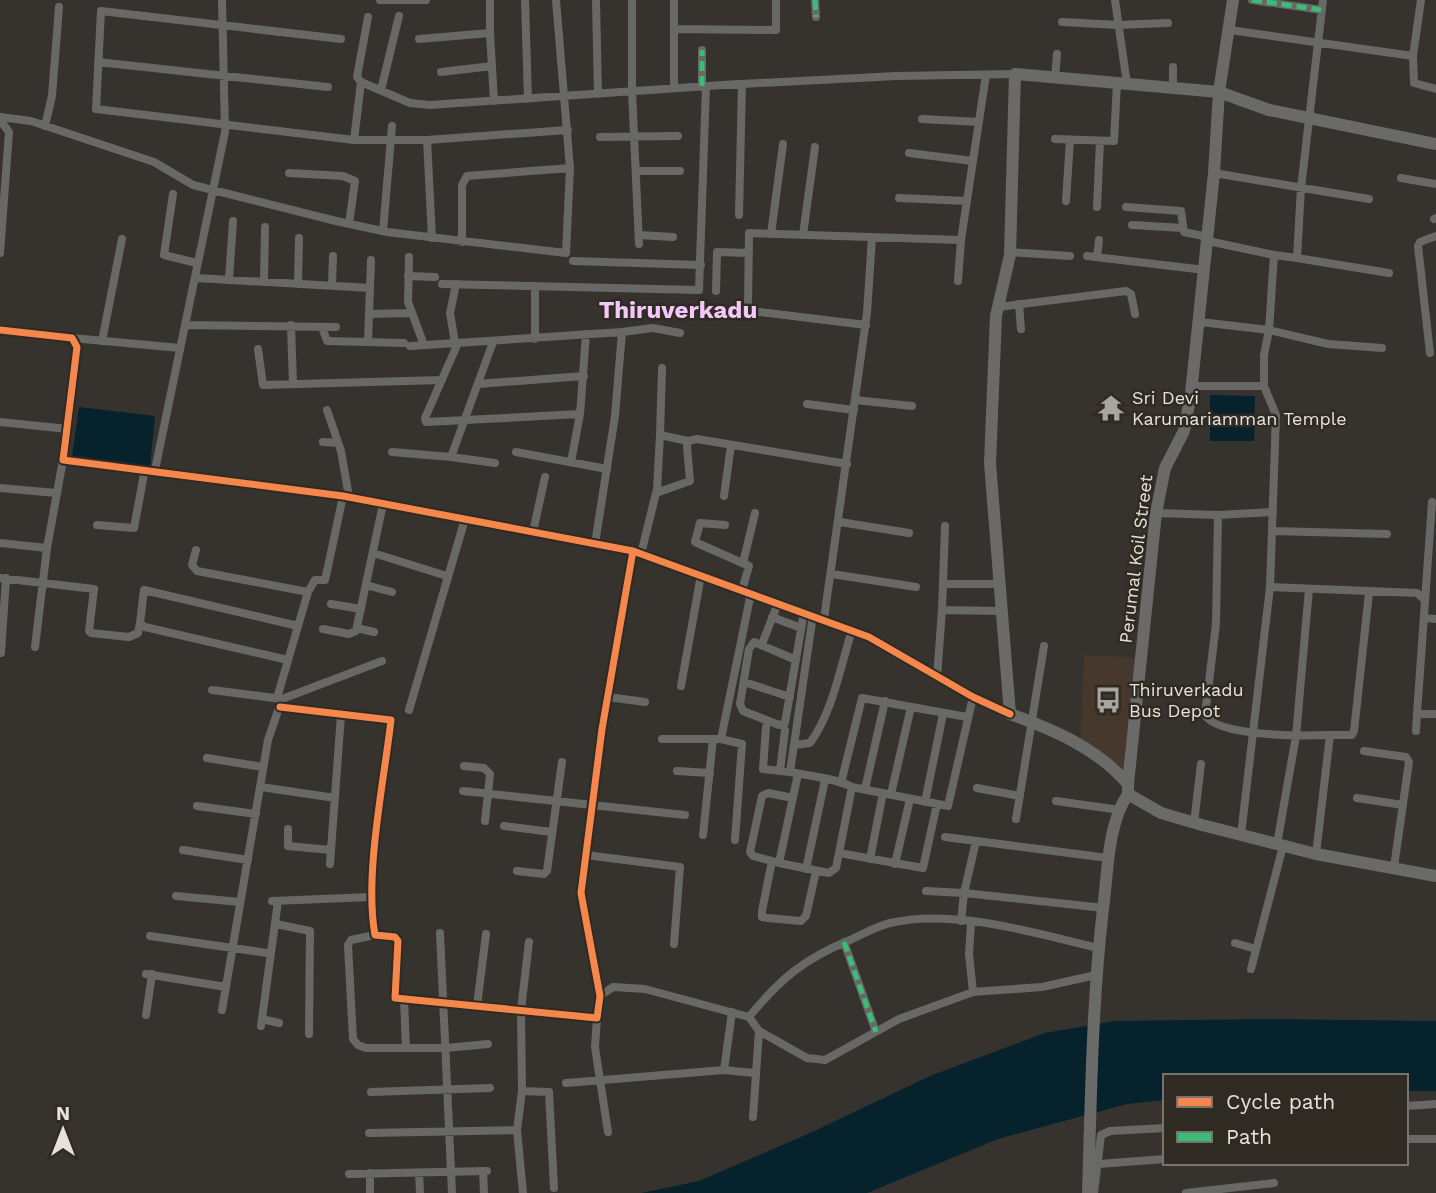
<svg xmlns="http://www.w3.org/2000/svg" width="1436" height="1193" font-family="'Work Sans',sans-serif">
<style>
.industrial{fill:#46382d}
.water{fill:#06222d}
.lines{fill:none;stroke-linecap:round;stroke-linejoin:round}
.street{stroke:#686967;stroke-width:8}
.secondary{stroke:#6a6a69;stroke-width:12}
.quiet{stroke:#3abd76;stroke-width:5;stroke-dasharray:10 5;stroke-linecap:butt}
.cycleway-casing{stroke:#2f2a22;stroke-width:11}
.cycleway{stroke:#f5874c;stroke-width:7}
.labels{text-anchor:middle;stroke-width:5;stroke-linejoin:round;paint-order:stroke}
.poi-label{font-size:18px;fill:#e5e1dc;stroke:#2f2a22;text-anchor:start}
.street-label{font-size:18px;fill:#e5e1dc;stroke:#2f2a22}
.district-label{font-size:24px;font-weight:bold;fill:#f3c8f9;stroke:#2f2a22}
</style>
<rect width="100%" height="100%" fill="#36332e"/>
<!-- industrial -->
<path class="industrial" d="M1084,655l53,3 -9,117 -48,-32z"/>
<!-- water -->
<path class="water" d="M1210,395l45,1 -1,45h-44z
M79,407l76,9 -5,50 -78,-9z
M1265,1019l171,2v70h-30v-15h-241v24l-38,4 -129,35 -131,54h-226l58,-12 111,-48 120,-57 115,-43 70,-12z"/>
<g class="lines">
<!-- street -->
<path class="street" d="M380,0h46
M525,0l3,99
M596,0l2,94
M632,0v91l7,153
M674,0v88
M815,0l1,17
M1115,0l12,84
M1252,0l70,10
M1323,0l-22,188 -4,70 92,15
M1421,0l-8,56 1,27 22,6
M1062,22l56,3 50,-2
M674,29l102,1v-30
M1230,30l183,26
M490,33v-33
M341,39l-240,-28 -5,98 258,31h73
M419,39l71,-6 4,68
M98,62l230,25
M441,72l51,-6
M1055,78l2,-24
M361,82l49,21 20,2 292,-20 174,-9 119,-2
M702,86v-36
M1173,86v-19
M381,90l18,-74
M0,117l31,4 123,41 39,23 143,36 51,11 179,21 4,-85 -14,-168
M922,119l57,3
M0,120l9,12 -9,121
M45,126l7,-30 7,-89
M600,137l78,-1
M1055,139l59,2 3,-58
M354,140l7,-58 -4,-5 11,-60
M909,153l64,8
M637,171h43
M289,173l54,3 12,5 -6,43
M1214,173l155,26
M1401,178l35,6
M173,194l-9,61 33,8
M899,198l68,3
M1066,201l4,-61
M1097,207l3,-66
M1126,207l55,4 3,21 24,5
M739,215l3,-131
M1434,219l2,-1
M1132,225l51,3
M383,231l9,-105
M771,234l12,-90
M639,235l34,2
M803,235l12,-88
M432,238l-5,-98 141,-10
M1208,241l66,14 -5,75 59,14 54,4
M462,242v-57l5,-9 103,-8
M1010,252l60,4
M1274,255l23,3
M1087,256l118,14
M409,257l-1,45 16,43
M1097,257l2,-17
M573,261l128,4
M408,276l27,1
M196,278l174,10
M229,280l4,-59
M958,281l3,-41
M264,282l1,-55
M298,284l1,-46
M442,284l257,6 7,-204
M332,286l1,-30
M535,286v53
M716,291l1,-39 32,1
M1019,304l2,25
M998,307l128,-16 5,3 4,20
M369,314l43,-1
M1200,322l69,8 -5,25v31
M185,325l151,2
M291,325l2,58
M866,325l-114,-14 -4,-5 1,-73 212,7 25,-165
M322,327l5,14 77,2
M0,330l72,8 5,9 -14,113 280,36 290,55 236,86 104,60 37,17
M622,332l31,-4 27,5
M72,338l108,10
M102,341l20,-102
M368,342l3,-82
M455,343l-5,-30 6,-29
M458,343l-33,75 1,4 154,-8
M410,346l212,-14 -7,84 -20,128
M258,349l5,36 179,-5
M1430,353l-12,-107 2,-4 16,-6
M478,384l106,-8
M1192,386h72l12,29 -6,172
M855,400l57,6
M807,404l47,6
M327,410l14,41 8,46
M0,422l68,7
M660,435l2,-67
M323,442l15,1
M392,452l59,5 42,-115
M516,452l91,17
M451,457l44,6
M571,462l9,-48 6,-80
M155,470l70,-338 -3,-132
M0,488l56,5
M656,493l34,-12 -3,-35 1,-5 9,-2 150,25
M724,496l7,-51
M1156,513l62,2 55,-3
M1218,515l-2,109 -11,91c13,22 100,21 125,20
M840,522l69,11
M97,525l37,3 11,-59
M725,525l-25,-2 -5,19 54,24 -7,24
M945,526l-3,84 59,1
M1272,531l115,3
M533,532l12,-55
M0,543l47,5
M196,550l-4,15 5,6 111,21
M373,553l74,23
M641,554l16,-65 3,-54 28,6
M743,563l12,-50
M832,574l84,13
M0,578l94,11 -5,42 2,2 38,4 9,-4 2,-10
M943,584h56
M366,585l26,7
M331,604l30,5
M772,617l29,11
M1424,618l12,1
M824,619l43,-306 5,-76
M357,628l17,4
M323,629l26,5 7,-3 27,-127
M762,644l16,-41
M35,647l12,-99 16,-88
M1,653l5,-75
M288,660l-143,-33 -5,-4 4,-33 154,36
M796,660l-42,-18 -5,7 -9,55 3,7 36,14 6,-2 19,-111
M937,677l5,-67
M744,682l46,15
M681,686l20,-111
M212,690l70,9 -14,41 -46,270
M608,697l37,5
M277,698l31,-106 7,-12h10l1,-4 17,-80
M282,699l100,-38
M280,707l111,13c-7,62 -27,155 -16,215l20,2 3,4 -3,57 202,20 3,-22 -19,-103 21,-164 31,-178
M409,710l56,-191
M1417,714l15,-212
M766,727l-3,42 27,3
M1416,731l1,-17h19
M662,739h59l21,5 -7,96
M721,739l30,-146
M794,745l16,-2c23,-32 30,-75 42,-113
M1364,751l42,6 3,5 -15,105
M207,758l56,9
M464,766l20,2 6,6 -5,47
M677,771l33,2
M780,771l5,-41
M798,774l-19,89 50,10 7,-5 16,-81c-17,-9 -43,-11 -62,-15l23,-157
M841,783l21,-85 105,19
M261,787l74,11
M852,787l96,19 25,-109
M977,788l43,8
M865,789l20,-88
M463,791l222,24
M891,794l20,-87
M1357,798l46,7
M1056,801l64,9
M925,802l18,-88
M197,806l59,8
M1016,819l28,-173
M1194,823l7,-59
M504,826l48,6
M288,829v17l43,4 10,-135
M703,835l10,-96
M1241,835l29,-248 147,6 8,7
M945,837l163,21
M976,841l-12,52 140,15
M1277,844l19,-108 13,-147
M183,850l65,10
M839,853l84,15 14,-64
M1316,854l14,-119h22l2,-4 15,-138
M586,855l94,12 -6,77
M870,859l13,-66
M772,861l-10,50v6l6,1 33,3 5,-5 10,-45
M776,862l-23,-6 -3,-4 12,-56 6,-3 25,5
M330,864l1,-14
M895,864l15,-65
M806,869l19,-89
M517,871l27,3 3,-3 15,-109
M926,891l38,2 -3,28
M176,896l64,6
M272,901l99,-4
M971,923l-2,31 4,38
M276,924l34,7 -1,103
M440,933l12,260
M375,935l-24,5 -3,5 5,94 5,6 8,3h80l42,-4
M150,936l117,17
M844,942l32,90
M1235,943l21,6
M1251,969l32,-123
M146,974l80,13
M600,996l13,-9 32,2 104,28c32,-39 55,-58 101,-77 13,-6 27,-14 40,-17 64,-15 145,10 208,25
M404,999l2,49
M477,1006l9,-72
M146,1015l6,-41
M749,1017l10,14 48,27 18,2 74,-41 74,-27 69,-5 54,-12
M597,1018l-2,29 13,85
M262,1019l17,4
M261,1026l17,-125
M724,1070l8,-58
M566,1083l158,-13 30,3
M522,1091l27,1 5,96
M371,1092l119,-4
M1406,1106l30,-2
M753,1117l6,-86
M369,1133l148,-3
M1406,1139h30
M1099,1164l66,-5
M483,1171l1,22
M370,1173v20
M419,1173l1,20
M349,1174l138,-3
M523,1193l-6,-63 5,-39 -1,-81 8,-68
M1094,1193l7,-58 9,-4 55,-3
M1186,1193l88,-10"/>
<!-- secondary -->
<path class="secondary" d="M1436,144l-167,-34 -50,-18 -204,-18 -5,181 -14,61 -6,147 20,251c44,16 87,34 118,70v10l33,19 41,12 114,29 120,22
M1128,784l28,-271 9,-45 19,-37 7,-38 23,-220 5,-81 14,-92
M1088,1193c3,-95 4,-190 15,-284 5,-36 4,-84 25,-115"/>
<!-- quiet -->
<path class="quiet" d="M815,0l1,17
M1252,0l70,10
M702,86v-36
M844,942l32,90"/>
<!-- cycleway casing -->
<g class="cycleway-casing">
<path id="cycleway" d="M0,330l72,8 5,9 -14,113 280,36 290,55 236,86 104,60 37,17
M280,707l111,13c-7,62 -27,155 -16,215l20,2 3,4 -3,57 202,20 3,-22 -19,-103 21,-164 31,-178"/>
</g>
<!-- cycleway -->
<use href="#cycleway" class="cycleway"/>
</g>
<!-- icons -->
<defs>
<g id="temple-bare" transform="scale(2.1)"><path d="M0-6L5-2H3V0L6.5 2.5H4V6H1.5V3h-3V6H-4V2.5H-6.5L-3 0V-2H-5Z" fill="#a8a49f" stroke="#2f2a22" stroke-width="2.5" paint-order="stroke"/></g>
<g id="bus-bare" transform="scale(2.1)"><path d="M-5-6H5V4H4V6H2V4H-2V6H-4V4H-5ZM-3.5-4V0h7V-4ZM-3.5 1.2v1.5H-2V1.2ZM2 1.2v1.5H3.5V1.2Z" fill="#a8a49f" stroke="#2f2a22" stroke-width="2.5" paint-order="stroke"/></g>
</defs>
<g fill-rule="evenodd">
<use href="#temple-bare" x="1111" y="408"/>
<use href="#bus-bare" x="1108" y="700"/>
</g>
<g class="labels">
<!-- poi labels -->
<g class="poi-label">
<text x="1132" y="404">Sri Devi<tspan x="1132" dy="21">Karumariamman Temple</tspan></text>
<text x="1129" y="696">Thiruverkadu<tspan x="1129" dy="21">Bus Depot</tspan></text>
</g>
<!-- street labels -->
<g class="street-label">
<text transform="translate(1136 559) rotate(-83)" y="6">Perumal Koil Street</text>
</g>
<!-- district labels -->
<g class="district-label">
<text x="678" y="318">Thiruverkadu</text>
</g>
</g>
<!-- legend -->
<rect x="1163" y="1074" width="245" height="91" fill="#2f2a22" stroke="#78736c" stroke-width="2"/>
<rect x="1177" y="1097" width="35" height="10" fill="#f5874c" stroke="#78736c" stroke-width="2"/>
<text x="1226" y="1109" font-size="21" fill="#e5e1dc">Cycle path</text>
<rect x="1177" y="1132" width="35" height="10" fill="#3abd76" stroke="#78736c" stroke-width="2"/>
<text x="1226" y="1144" font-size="21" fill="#e5e1dc">Path</text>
<!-- north arrow -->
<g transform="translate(63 1130)" stroke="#2f2a22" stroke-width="5" paint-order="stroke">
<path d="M0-5L12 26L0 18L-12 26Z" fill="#e5e1dc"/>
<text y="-10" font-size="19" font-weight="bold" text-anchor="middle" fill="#e5e1dc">N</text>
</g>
</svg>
